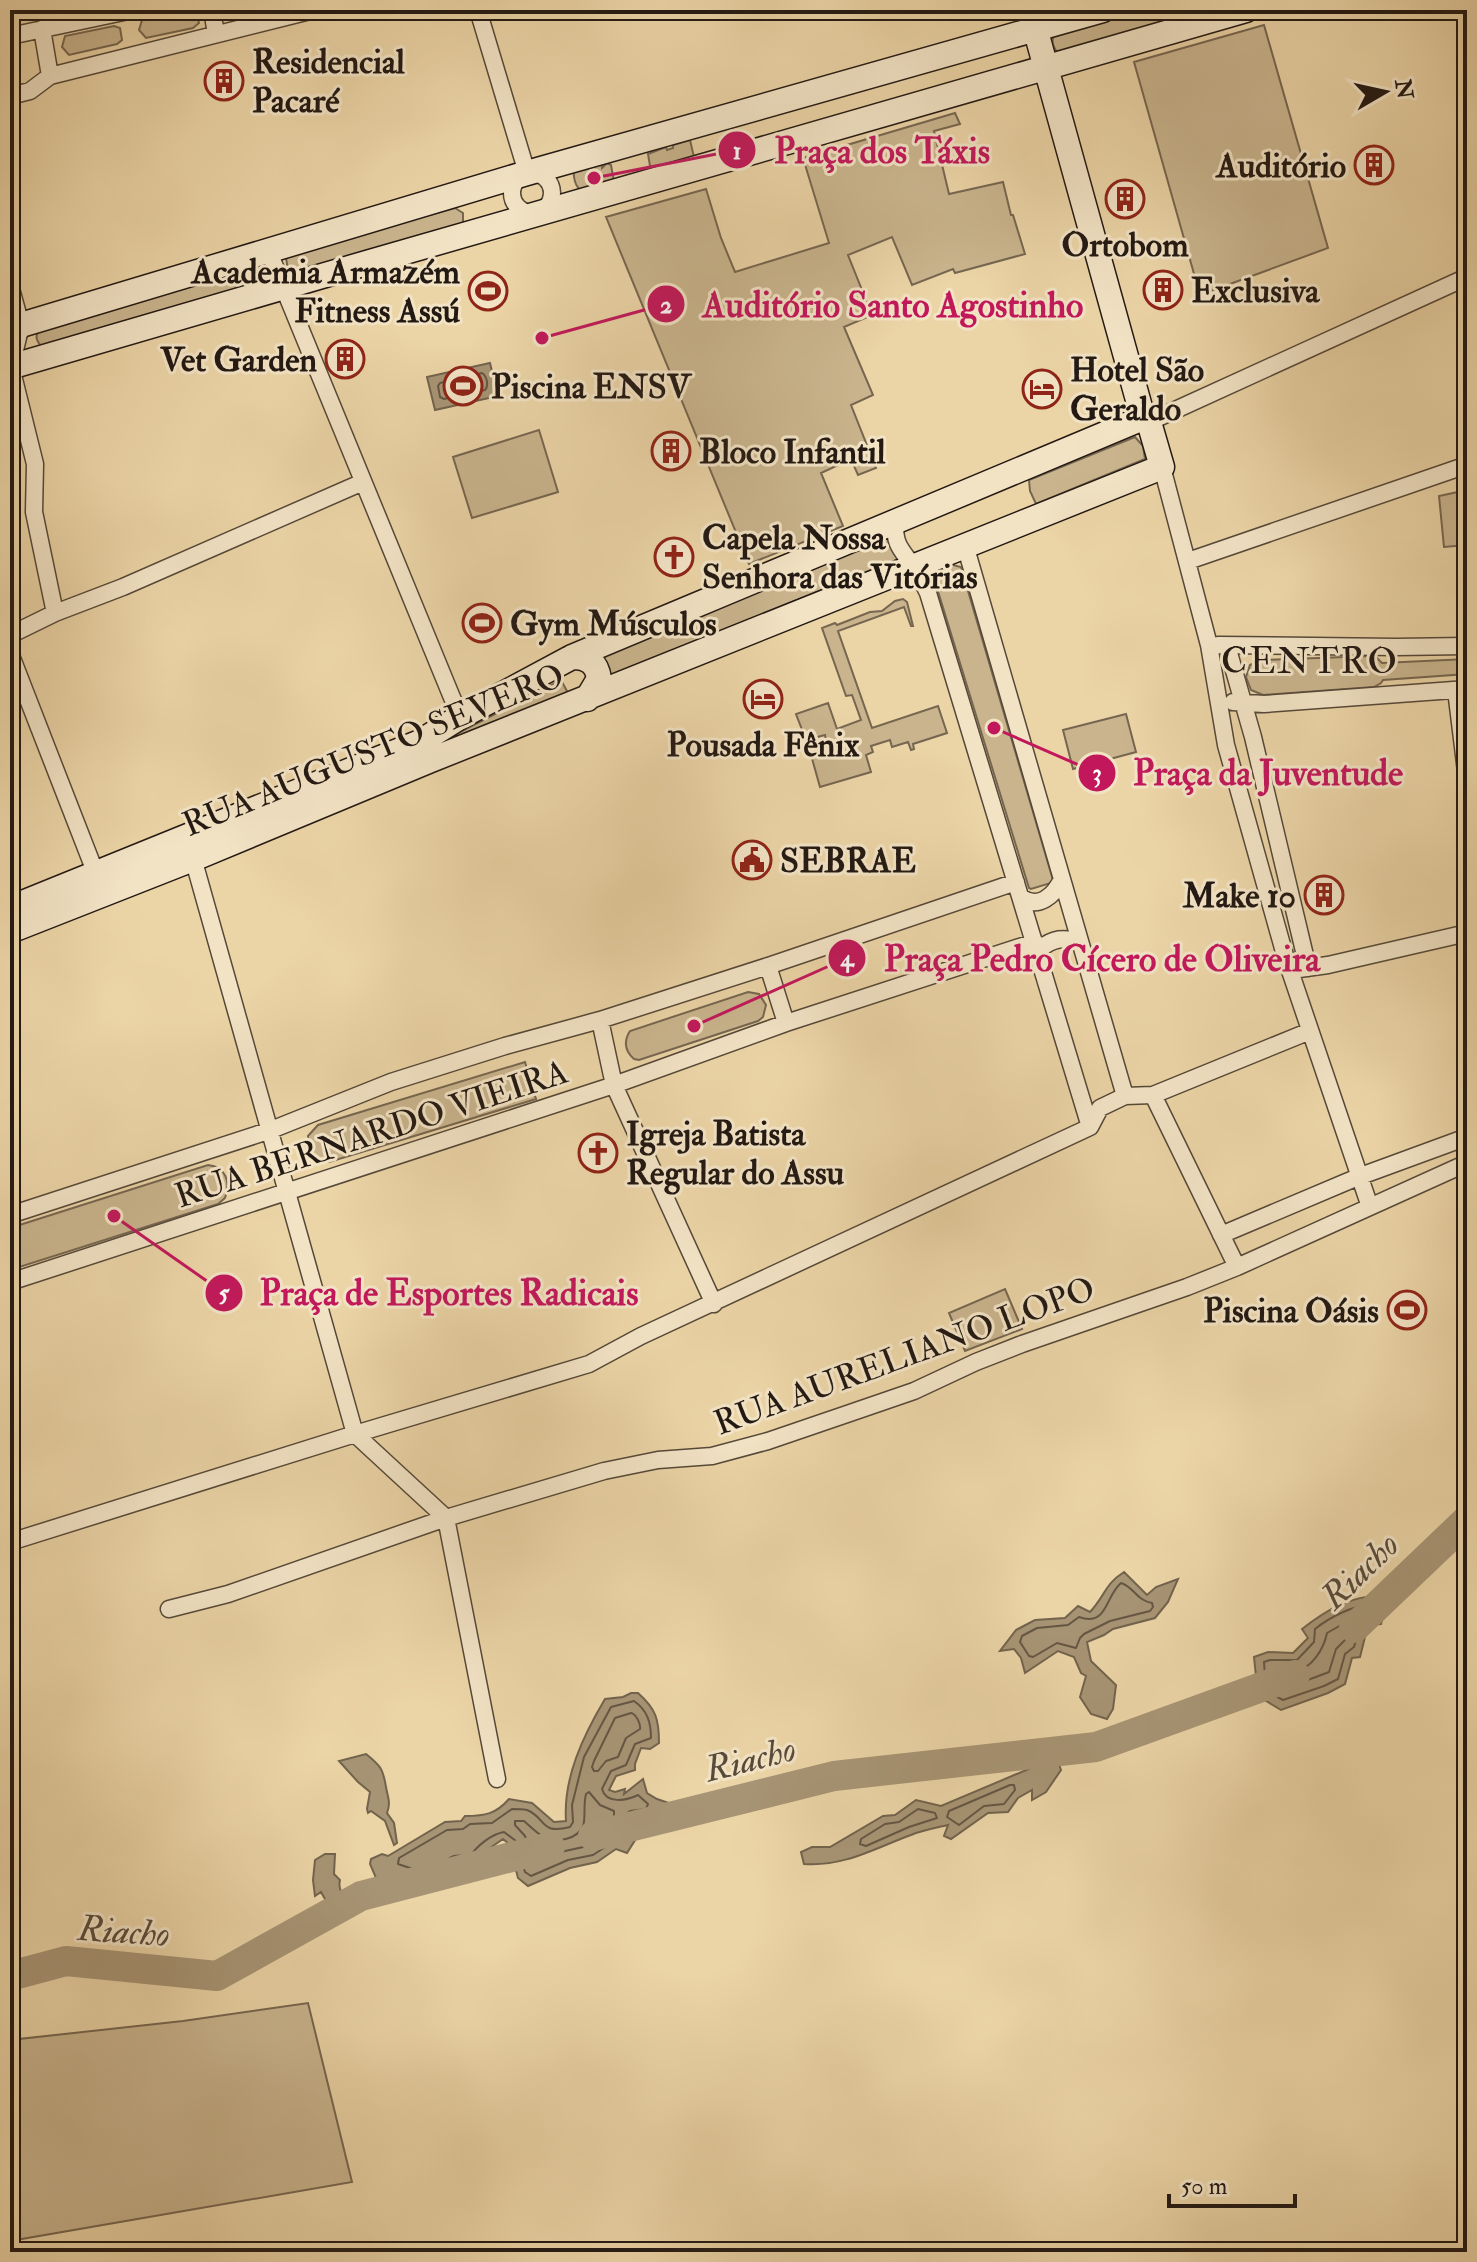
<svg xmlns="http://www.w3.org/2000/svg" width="1477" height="2262" font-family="'IM FELL Double Pica',serif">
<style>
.green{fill:#c9b48d;stroke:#766650;stroke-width:2}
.water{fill:#a79474;stroke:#72634d;stroke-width:2}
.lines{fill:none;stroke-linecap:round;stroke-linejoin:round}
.shore{stroke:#655644;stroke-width:2}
.river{stroke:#a79474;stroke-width:30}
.street-casing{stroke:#554838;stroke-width:19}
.secondary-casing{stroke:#231913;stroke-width:27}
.street{stroke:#f2e3c5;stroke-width:16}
.secondary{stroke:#f2e3c5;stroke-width:24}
.labels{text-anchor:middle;stroke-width:6;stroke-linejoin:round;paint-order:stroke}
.poi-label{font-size:34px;font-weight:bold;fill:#231913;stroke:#f2e3c5;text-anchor:start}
.street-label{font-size:34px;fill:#231913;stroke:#f2e3c5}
.neighbourhood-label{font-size:36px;letter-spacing:2px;fill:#231913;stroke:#f2e3c5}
.water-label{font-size:36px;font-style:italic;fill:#584a3a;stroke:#f2e3c5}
.leader{fill:none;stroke:#c2185b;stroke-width:3}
.callout-dot{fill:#c2185b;stroke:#f2e3c5;stroke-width:3}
.mark-label{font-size:24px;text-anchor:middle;font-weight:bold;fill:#fff}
.callout-label{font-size:36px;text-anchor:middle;font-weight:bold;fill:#c2185b;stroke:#f2e3c5;stroke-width:6;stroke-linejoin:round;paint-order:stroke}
</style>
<rect width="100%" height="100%" fill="#ebd4a6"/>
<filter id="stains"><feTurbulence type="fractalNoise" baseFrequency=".0025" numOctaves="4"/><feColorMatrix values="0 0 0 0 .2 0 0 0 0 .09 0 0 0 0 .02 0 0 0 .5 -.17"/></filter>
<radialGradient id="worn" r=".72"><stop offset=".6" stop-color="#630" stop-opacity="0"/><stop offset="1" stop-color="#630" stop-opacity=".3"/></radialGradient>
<!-- green -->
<path class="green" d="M190,10l6,2 3,11 -6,5 -47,10 -7,-8 3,-10z
M1143,10h71l-149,42h-8c-5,-7 -7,-15 1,-20z
M1264,25l64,223 -128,47 -66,-233z
M114,26l6,2 2,12 -5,4 -48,11 -7,-8 3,-11z
M955,113l5,11 -26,7 15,63 54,-12 8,33h2l12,39 -70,19 -2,-4 -41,16 -20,-48 -44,18 24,60 -28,12 29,68 -22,10 25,63 -18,7 -7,-16 -30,14 22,53 -94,38 -143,-347 100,-28 15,49 14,34 94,-29 -26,-85z
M690,140l4,17 -43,15 -3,-18 18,-7 1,3 6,-2v-3z
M601,158l1,10 5,-5 4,2 3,17 -32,9c-7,-4 -9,-14 -8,-22z
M455,208l8,5v13l-172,47 -3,-3 -2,-12 2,-4z
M257,266l7,3 2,4 -1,7 -224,66c-5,-6 -6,-10 -2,-17z
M539,430l19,62 -86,26 -19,-61z
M1135,437l8,9 2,13 -109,45 -6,-13 -1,-11z
M1467,490v55l-23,2 -5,-51z
M892,536l2,16 5,7 -288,116 -3,-3 -4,-14 3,-5z
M949,564l12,3 92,313 -2,3 -20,6 -2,-1 -96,-313 3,-6z
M903,599l4,3 6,24h-2l-7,-19 -66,24 34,97 66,-22 9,27 -34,11 1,5 -3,1 -3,-8 -16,5 -2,-7 -19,6 2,6 -7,3 5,17 -51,15 -9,-32 17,-5 -3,-15 -19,5 -10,-26 32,-11 9,26 24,-9 -9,-25 -6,1 -24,-68 13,-5 2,2 33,-13 12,-1 13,-10z
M1372,656l5,2 5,5 85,-4v15l-84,6 -2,3 -7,4 -111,8 -12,-5 -5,-13 4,-12 10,-5z
M561,680l7,13 -365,147 257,-108z
M1126,714l10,38 -63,17 -10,-39z
M748,992l11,2 7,11 -3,12 -5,4 -119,39 -5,-1c-9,-8 -11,-17 -4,-28z
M525,1062l11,37 -207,63h-9l-12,-10v-16l10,-11z
M208,1165c18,2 23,17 17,33l-7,6 -208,66v-42z
M1005,1289l17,40 -57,22 -16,-38z
M308,2003l44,179 -342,59v-201l173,-19z"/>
<!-- water -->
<path class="water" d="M490,363l8,33 -63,14 -8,-33z
M1391 1310a16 16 0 1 1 32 0a16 16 0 1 1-32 0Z
M1124,1572l23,23 9,-8 22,-8 -10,23 -13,16 -42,11 -9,6 -17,7 4,19 25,24 -3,24 -6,10 -16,-5 -11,-17 6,-21 -5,-3 -7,-16 -16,-6 -33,22 -4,-15 -7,-9 -14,2 16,-21 19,-10 30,-2 13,-12 12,6c15,-16 15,-28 34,-40z
M1381,1596l3,17 -3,11 -13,1 -8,32 -8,1 -7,26 -17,9 -47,17 -23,-14 -4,-39 14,-5 25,1 15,-15 -6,-9c23,-18 49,-34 79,-33z
M631,1693h7c18,16 21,26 21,50l-9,6 -9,-1 -6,16v6l-19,6 -7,14 6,2 10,-3 -1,5 19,-15 4,14 10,6 18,6 -3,8c-19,-4 -22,7 -41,6l6,18 -10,16 -11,-4 -19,13 -27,6 -42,18 -10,-8 -9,-34 -6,-5 -23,16 3,19 -7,6 -8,-6 -8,-12 -9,5v14c-28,19 -25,-3 -48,-6 -8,-2 -18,2 -27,3l-6,-14 1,-5 11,-5 6,2 57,-34 16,-1 4,-5c20,0 31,-2 44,-17l23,4 22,19 12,-1c-3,-43 17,-85 39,-122l18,-2z
M366,1754c15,12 17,15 20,33 2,11 5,16 1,26l7,10 3,20 -3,2 -9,-24 -14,-10 -3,2 -1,-4 3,-17 -12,-10 -19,-21z
M1058,1761l3,9 -15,22 -14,8v-10l-14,8 -10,14 -20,1 -37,26 -7,-3 4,-11c-12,3 -25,5 -37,10 -36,13 -67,32 -107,29l-3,-12 11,-5h18l53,-31 12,-1 21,-15 25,6 97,-41z
M325,1854h10l-1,20 6,6c-3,12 7,18 10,29l-3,2 -3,-2 -10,6 -13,-23 -6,4 -2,-16 2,-20z"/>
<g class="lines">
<!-- shore -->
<path class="shore" d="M482,373c5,3 7,13 3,17l-41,9 -4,-2 -2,-11 2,-3z
M1121,1583c13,4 15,17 31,20l1,4 -3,4 -40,10 -26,13 -4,4 -4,10 -19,-5 -24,14 -4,-1 -9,-14 2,-6 15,-8 31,-3 11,-8c29,10 26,-21 42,-34z
M1371,1604l4,3v7l-10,4 -4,4 -7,25 -9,7 -7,25 -14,7 -41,14 -17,-9 -2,-29 6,-2h27l17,-18 1,-13c15,-12 37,-23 56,-25z
M1343,1624l5,3 -3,13 -9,9 -7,23 -45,17 -8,-3 -1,-15c7,0 13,1 20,0 17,-2 29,-23 32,-38z
M634,1701c13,9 17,21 17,37l-16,6 -9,21 -15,6 -9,18c4,15 24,12 36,6l10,9 -2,5 -16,2 -6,5 -1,7 5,13 -4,6h-11l-20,13 -25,5 -37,16 -6,-4 -9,-31 -12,-9c-12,2 -28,14 -34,25 -17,-4 -27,-1 -27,19l-4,3 -8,1 -15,-10 -18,-6 1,-6 48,-28 16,-1 7,-5 22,-1 20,-14c5,0 10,0 15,1 20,8 12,25 43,17l3,-5 -1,-17 12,-48 27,-50z
M631,1713c5,1 10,11 9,16l-14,9 -8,19 -12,4 -8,10h-4l-2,-4 2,-6 21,-43z
M1010,1785h4l1,5 -11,14 -20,2 -25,19 -12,-8 2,-6z
M589,1792l11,13 14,6v20l-26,15 -23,5 -28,12 -4,-1 -8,-26 -10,-11v-4h9c6,5 12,12 20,16 12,6 33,3 39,-11 3,-8 0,-20 3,-32z
M918,1809l17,4 2,5 -28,9 -43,19 -6,-2 1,-5 24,-15 14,-2z"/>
<!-- river -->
<path class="river" d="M1354,1628l113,-108
M593,1836l241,-60 262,-29 199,-72
M10,1976l56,-15 151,15 144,-80 189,-49"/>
<!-- street casing -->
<g class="street-casing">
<path id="street" d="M212,10l4,24
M478,10l49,163
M42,29l8,47
M10,36l123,-26
M10,96l20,-5 20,-15 264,-66
M512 193a20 20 0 1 1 40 0a20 20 0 1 1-40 0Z
M269,252l191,465
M10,285l11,40 -10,42 24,97 -1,48 21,101
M1149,422l318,-145
M1162,467l47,178 17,100 60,214 84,248
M895,521c-1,27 8,29 20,48 5,7 9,16 13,24l162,534
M965,545l160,551
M1188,561l279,-96
M10,635l45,-22 68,-26 240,-105
M1218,645l178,2 71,-1
M1227,646l26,91 55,231
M10,653l86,221
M1456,690l11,90
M1233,702l31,2 203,-15
M191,851l164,583
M1021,897c17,13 33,-1 41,-18
M1038,955l2,-6c13,-11 24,-12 40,-7
M768,966l18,57
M1299,969l29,-4 139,-32
M600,1020l14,65 100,219
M1153,1095l84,172
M10,1215l261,-85 120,-48 114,-36 95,-26 168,-54 248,-84
M1221,1235l137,-58 109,-40
M10,1282l604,-197 172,-62 249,-81
M355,1434l91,84
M446,1518l51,261
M10,1542l345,-108 234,-70 52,-28 449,-209 10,-19 25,-12 28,-1 157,-64
M169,1609l59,-15 218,-76 158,-47 54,-11 54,-4 56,-15 82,-28 64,-22 62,-29 46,-18 165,-57 50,-20 230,-104"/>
</g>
<!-- secondary casing -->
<g class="secondary-casing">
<path id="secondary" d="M10,335l11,-10 506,-152 576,-163
M10,367l360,-105 876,-252
M572,657c16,0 25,6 27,22l-12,20
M10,908l410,-166 40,-25 112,-60 571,-239
M10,931l183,-72 238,-99 731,-293 -13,-45 -6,-4 -113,-408"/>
</g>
<!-- street -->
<use href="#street" class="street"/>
<!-- secondary -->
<use href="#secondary" class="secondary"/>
</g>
<!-- icons -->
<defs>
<g id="building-ring" transform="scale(2)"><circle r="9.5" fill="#f2e3c5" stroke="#8f2418" stroke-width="1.5"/><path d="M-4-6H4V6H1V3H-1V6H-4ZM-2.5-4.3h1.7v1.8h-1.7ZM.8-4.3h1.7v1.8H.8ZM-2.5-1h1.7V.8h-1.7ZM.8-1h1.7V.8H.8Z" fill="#8f2418"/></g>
<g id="stadium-ring" transform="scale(2)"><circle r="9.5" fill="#f2e3c5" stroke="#8f2418" stroke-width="1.5"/><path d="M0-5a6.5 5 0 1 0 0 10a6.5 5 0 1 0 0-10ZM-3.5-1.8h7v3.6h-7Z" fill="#8f2418"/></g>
<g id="hotel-ring" transform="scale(2)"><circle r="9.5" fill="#f2e3c5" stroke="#8f2418" stroke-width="1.5"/><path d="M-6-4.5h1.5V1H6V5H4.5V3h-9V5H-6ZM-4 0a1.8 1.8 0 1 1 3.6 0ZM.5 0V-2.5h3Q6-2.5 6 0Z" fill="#8f2418"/></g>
<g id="church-ring" transform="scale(2)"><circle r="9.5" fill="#f2e3c5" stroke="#8f2418" stroke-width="1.5"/><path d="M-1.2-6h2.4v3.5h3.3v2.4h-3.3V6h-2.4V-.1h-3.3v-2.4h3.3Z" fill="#8f2418"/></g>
<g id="civic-ring" transform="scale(2)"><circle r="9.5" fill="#f2e3c5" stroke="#8f2418" stroke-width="1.5"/><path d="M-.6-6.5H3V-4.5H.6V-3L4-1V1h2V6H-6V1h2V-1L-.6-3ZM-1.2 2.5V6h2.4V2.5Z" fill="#8f2418"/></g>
</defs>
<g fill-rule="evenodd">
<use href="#building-ring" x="224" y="81"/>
<use href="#building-ring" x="1374" y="165"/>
<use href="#building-ring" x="1125" y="199"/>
<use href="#building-ring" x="1163" y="290"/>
<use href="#stadium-ring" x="488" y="291"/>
<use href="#building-ring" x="345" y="359"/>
<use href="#stadium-ring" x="463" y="386"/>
<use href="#hotel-ring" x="1042" y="389"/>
<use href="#building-ring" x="671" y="451"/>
<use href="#church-ring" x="674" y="557"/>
<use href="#stadium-ring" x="482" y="623"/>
<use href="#hotel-ring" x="763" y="699"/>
<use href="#civic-ring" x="752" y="860"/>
<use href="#building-ring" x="1324" y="895"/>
<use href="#church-ring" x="598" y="1153"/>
<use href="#stadium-ring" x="1407" y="1310"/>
</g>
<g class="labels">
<!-- poi labels -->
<g class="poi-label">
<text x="252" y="73">Residencial<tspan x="252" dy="39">Pacaré</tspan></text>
<text x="1346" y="177" text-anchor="end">Auditório</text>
<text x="1125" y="256" text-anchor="middle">Ortobom</text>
<text x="460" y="283" text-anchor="end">Academia Armazém<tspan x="460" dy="39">Fitness Assú</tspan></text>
<text x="1191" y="302">Exclusiva</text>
<text x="317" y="371" text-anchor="end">Vet Garden</text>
<text x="1070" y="381">Hotel São<tspan x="1070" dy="39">Geraldo</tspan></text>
<text x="491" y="398">Piscina ENSV</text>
<text x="699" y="463">Bloco Infantil</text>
<text x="702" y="549">Capela Nossa<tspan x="702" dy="39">Senhora das Vitórias</tspan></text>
<text x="510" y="635">Gym Músculos</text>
<text x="763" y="756" text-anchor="middle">Pousada Fênix</text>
<text x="780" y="872">SEBRAE</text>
<text x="1296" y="907" text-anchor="end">Make 10</text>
<text x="626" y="1145">Igreja Batista<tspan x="626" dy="39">Regular do Assu</tspan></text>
<text x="1379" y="1322" text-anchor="end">Piscina Oásis</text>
</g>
<!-- street labels -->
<g class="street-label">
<text transform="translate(373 749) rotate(-22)" y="12">RUA AUGUSTO SEVERO</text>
<text transform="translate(371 1133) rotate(-18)" y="12">RUA BERNARDO VIEIRA</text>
<text transform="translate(904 1355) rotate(-20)" y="12">RUA AURELIANO LOPO</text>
</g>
<!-- neighbourhood labels -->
<g class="neighbourhood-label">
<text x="1310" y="673">CENTRO</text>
</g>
<!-- water labels -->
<g class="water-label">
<text transform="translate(1359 1570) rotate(-44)" y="13">Riacho</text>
<text transform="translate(750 1758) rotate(-14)" y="13">Riacho</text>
<text transform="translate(124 1930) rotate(4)" y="13">Riacho</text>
</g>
</g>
<!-- callouts -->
<path class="leader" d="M594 178L737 150M542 338L666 304M994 728L1097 773M694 1026L847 958M114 1216L224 1293"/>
<g class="callout-dot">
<circle cx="594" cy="178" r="8"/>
<circle cx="542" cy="338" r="8"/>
<circle cx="994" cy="728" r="8"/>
<circle cx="694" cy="1026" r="8"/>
<circle cx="114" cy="1216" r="8"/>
<circle cx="737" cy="150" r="20"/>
<circle cx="666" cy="304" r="20"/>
<circle cx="1097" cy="773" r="20"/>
<circle cx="847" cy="958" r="20"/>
<circle cx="224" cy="1293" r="20"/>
</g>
<g class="mark-label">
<text x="737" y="159">1</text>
<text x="666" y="313">2</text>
<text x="1097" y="781">3</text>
<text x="847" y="966">4</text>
<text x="224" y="1301">5</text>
</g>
<g class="callout-label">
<text x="882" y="163">Praça dos Táxis</text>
<text x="893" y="317">Auditório Santo Agostinho</text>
<text x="1268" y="785">Praça da Juventude</text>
<text x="1102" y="971">Praça Pedro Cícero de Oliveira</text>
<text x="449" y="1305">Praça de Esportes Radicais</text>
</g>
<!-- margin -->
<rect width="1477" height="2262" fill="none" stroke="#ebd4a6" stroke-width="40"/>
<rect x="12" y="12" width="1453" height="2238" fill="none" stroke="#231913" stroke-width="4"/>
<rect x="20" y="20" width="1437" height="2222" fill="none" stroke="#231913" stroke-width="2"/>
<!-- north arrow -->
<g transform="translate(1385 92) rotate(81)" stroke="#f2e3c5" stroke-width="6" paint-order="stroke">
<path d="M0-6L14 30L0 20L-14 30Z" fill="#231913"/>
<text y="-12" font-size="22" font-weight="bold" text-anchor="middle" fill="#231913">N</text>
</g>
<!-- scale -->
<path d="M1169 2194v12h126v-12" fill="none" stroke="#231913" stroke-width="4"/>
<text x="1181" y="2194" font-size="24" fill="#231913" stroke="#f2e3c5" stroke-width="6" paint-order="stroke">50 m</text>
<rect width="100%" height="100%" filter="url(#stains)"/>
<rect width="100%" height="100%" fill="url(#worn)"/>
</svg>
